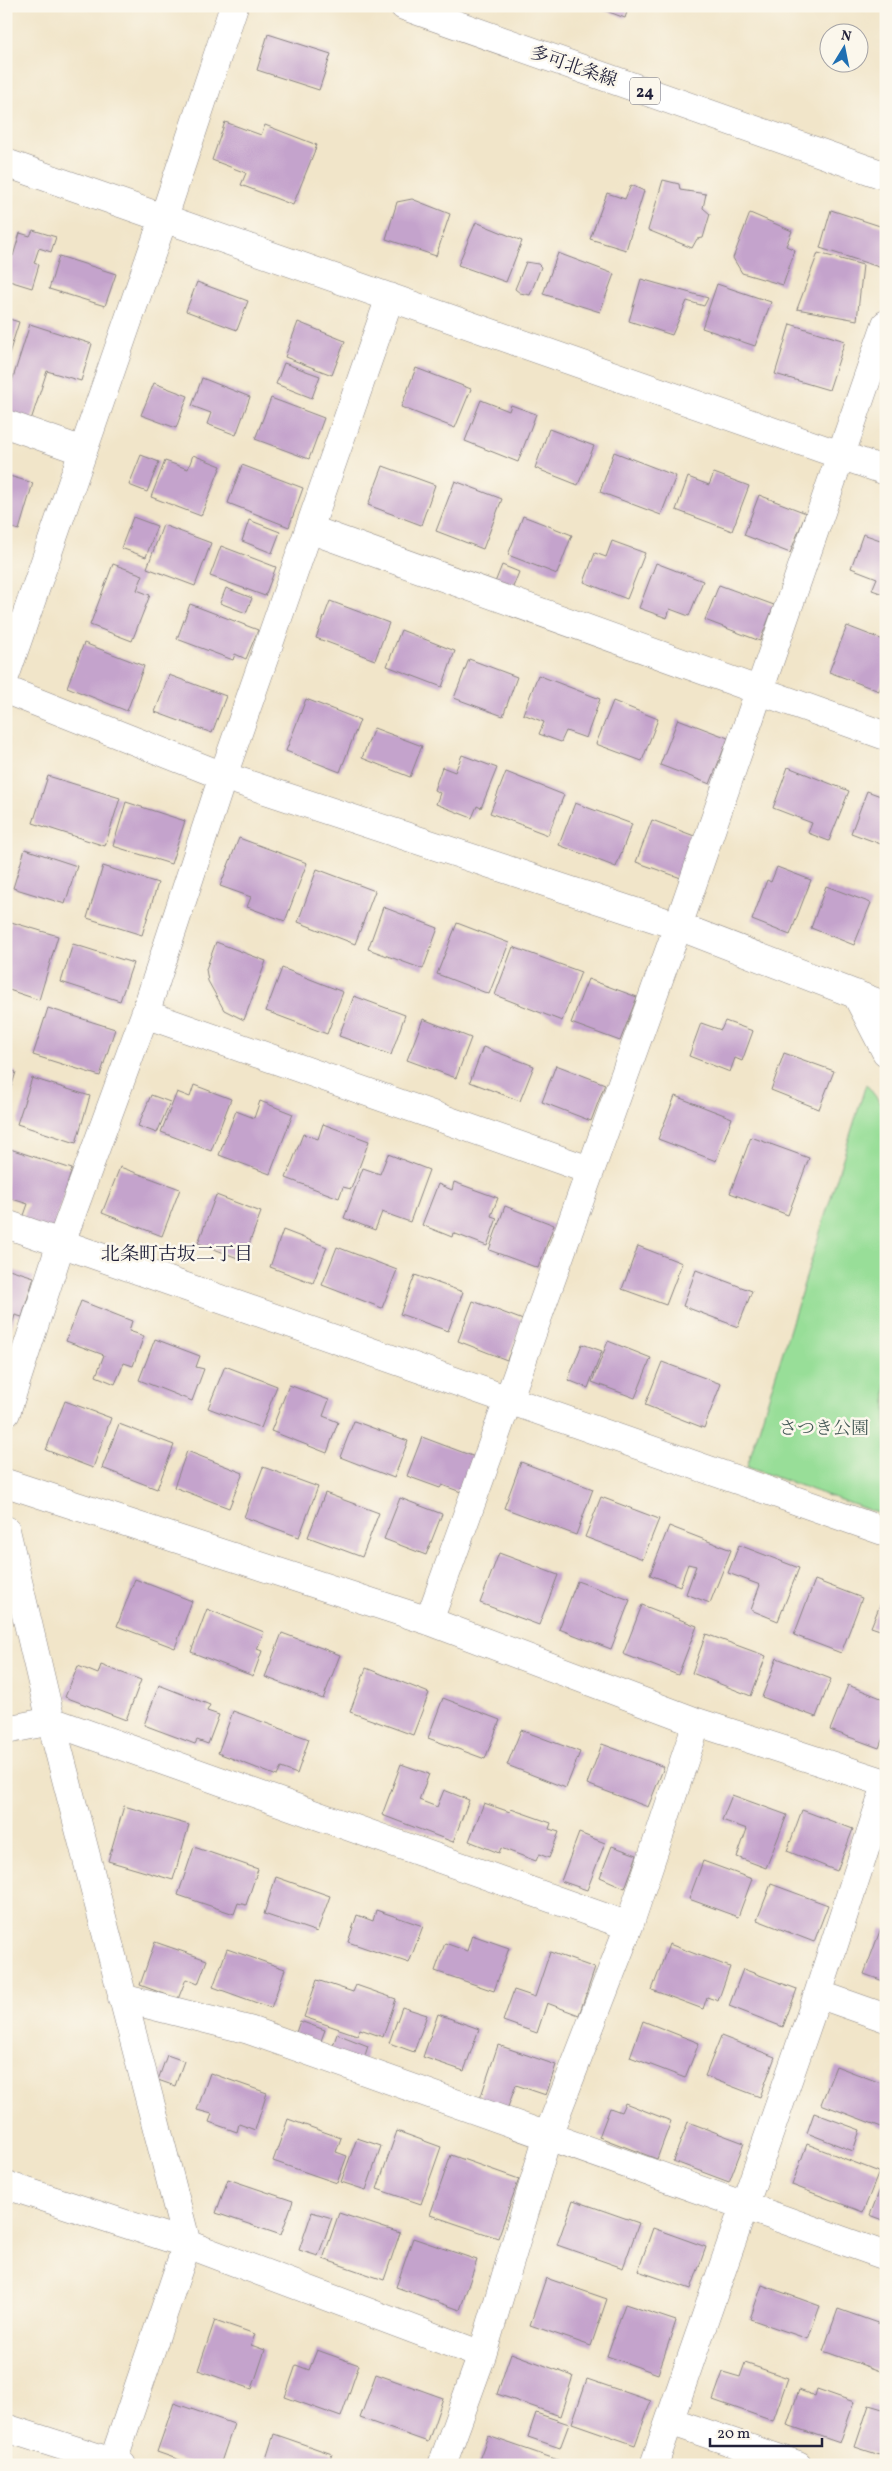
<svg xmlns="http://www.w3.org/2000/svg" width="892" height="2471" font-family="Vollkorn,'Noto Serif JP',serif">
<style>
.green{fill:#98de98;stroke:#5d806a}
.building{fill:#c4a3cc}
.lines{fill:none;stroke-linecap:round;stroke-linejoin:round}
.minor-casing{stroke:#8a8482;stroke-width:29}
.tertiary-casing{stroke:#8a8482;stroke-width:29}
.primary-casing{stroke:#8a8482;stroke-width:29}
.minor{stroke:#fff;stroke-width:28}
.tertiary{stroke:#fff;stroke-width:28}
.primary{stroke:#fff;stroke-width:28}
.labels{text-anchor:middle;stroke-width:5;stroke-linejoin:round;paint-order:stroke}
.shield{fill:#fbf7ec;stroke:#636270;stroke-width:1}
.shield-label{font-size:16px;font-weight:bold;fill:#22223b}
.street-label{font-size:18px;fill:#22223b;stroke:#fbf7ec}
.park-label{font-size:18px;fill:#455a57;stroke:#fbf7ec}
.neighbourhood-label{font-size:19px;fill:#22223b;stroke:#fbf7ec}
</style>
<rect width="100%" height="100%" fill="#fbf7ec"/>
<filter id="ink" filterUnits="userSpaceOnUse"><feTurbulence type="fractalNoise" baseFrequency=".02" numOctaves="2"/><feDisplacementMap in="SourceGraphic" scale="10" xChannelSelector="R" yChannelSelector="G"/><feConvolveMatrix kernelMatrix="1 2 1 2 8 2 1 2 1" color-interpolation-filters="sRGB"/></filter>
<filter id="wash" filterUnits="userSpaceOnUse"><feTurbulence type="fractalNoise" baseFrequency=".0096" numOctaves="4" result="noise"/><feDisplacementMap in="SourceGraphic" scale="20" xChannelSelector="R" yChannelSelector="G"/><feGaussianBlur stdDeviation="1.12" result="paint"/><feColorMatrix in="noise" values="0 0 0 0 0 0 0 0 0 0 0 0 0 0 0 0 0 1.4 0 .05"/><feComposite in="paint" operator="in"/></filter>
<g filter="url(#wash)">
<rect width="100%" height="100%" fill="#f1e5c9"/>
<!-- green -->
<path class="green" d="M866,1084l20,26v406l-139,-49z"/>
<g id="blocks">
<!-- building -->
<path class="building" d="M593,6h36l-4,12z
M268,34l63,20 -12,36 -62,-20z
M225,122l36,13 4,-10 52,20 -24,60 -52,-20 5,-12 -34,-13z
M663,180l16,4 1,6 26,4 -3,14 7,6 -7,24 -6,1 -5,9 -44,-18z
M631,185l13,6 -18,59 -36,-11 17,-46 18,6z
M412,199l38,15 -14,42 -50,-17 11,-37z
M831,210l55,18v28l-4,12 -62,-20z
M750,213l42,18 -6,15 9,4 -12,35 -41,-12 -9,-15z
M476,222l46,19 -16,41 -48,-17z
M33,230l23,7 -5,15 -12,-4 -5,15 5,2 -7,23 -26,-8v-26l7,2 7,-23 10,3z
M558,253l56,21 -14,38 -57,-18z
M818,253l45,12 -6,55 -60,-11z
M59,256l57,18 -11,32 -56,-17z
M526,262l12,2 3,3 -11,28 -10,-2 -5,-4z
M641,279l67,19 -4,8 -17,-5 -15,34 -43,-14z
M197,282l51,19 -11,29 -51,-19z
M717,284l54,18 -16,44 -53,-18z
M6,318l13,4 -11,35h-2z
M298,322l47,19 -13,34 -47,-18z
M30,324l62,20 -11,37 -34,-10 -16,49 -25,-8v-12z
M790,324l55,17 -16,49 -54,-16z
M284,363l36,13 -8,22 -36,-14z
M416,368l55,21 -16,39 -54,-21z
M202,378l48,19 -14,38 -29,-11 4,-11 -19,-7z
M154,383l34,13 -12,32 -35,-13z
M271,398l53,20 -15,41 -54,-20z
M481,400l28,11 2,-6 25,9 -18,48 -53,-21z
M549,429l45,17 -16,39 -43,-17z
M614,452l62,24 -15,39 -61,-23z
M141,455l18,7 -12,30 -18,-7z
M193,455l28,11 -20,50 -50,-19 14,-36 23,8z
M242,465l61,23 -14,39 -61,-24z
M383,466l52,19 -14,40 -53,-20z
M714,473l35,13 -17,45 -56,-21 12,-33 21,8z
M6,475l27,8 -14,47 -13,-4z
M455,481l47,18 -19,50 -47,-18z
M759,495l47,18 -16,40 -46,-18z
M523,516l49,19 -15,39 -49,-19z
M133,517l24,9 -11,31 -25,-9z
M249,520l31,12 -8,21 -30,-12z
M163,525l48,18 -16,43 -48,-18z
M863,534l23,8v53l-14,-5 5,-12 -26,-10z
M612,541l33,12 -18,46 -43,-17 11,-29 11,4z
M221,546l55,21 -11,29 -55,-20z
M656,563l47,18 -14,35 -19,-7 -3,9 -28,-10z
M113,564l30,11 -6,15 13,5 -18,46 -42,-16z
M502,565l17,7 -8,20 -17,-7z
M719,585l55,20 -14,36 -55,-21z
M226,588l26,10 -6,15 -26,-10z
M330,601l59,22 -14,37 -59,-22z
M190,604l68,26 -12,29 -11,-5 -2,6 -56,-21z
M847,626l39,15v32l-7,18 -50,-19z
M401,630l54,21 -13,36 -55,-21z
M84,643l60,23 -17,45 -60,-24z
M469,659l48,18 -14,39 -49,-18z
M169,675l57,21 -14,37 -57,-21z
M538,675l62,24 -14,39 -20,-7 -5,11 -22,-8 5,-12 -21,-8z
M306,699l54,21 -20,52 -54,-21z
M613,701l45,18 -16,42 -46,-17z
M678,719l50,19 -18,46 -50,-19z
M374,728l48,18 -12,31 -48,-19z
M462,755l35,13 -16,40 -4,-2 -5,12 -36,-14 4,-11 -6,-3 8,-23 13,5z
M788,767l61,24 -20,50 -21,-8 4,-10 -39,-15z
M506,772l58,23 -16,40 -58,-22z
M48,776l72,22 -15,48 -72,-23z
M867,791l19,7v48l-35,-13z
M126,802l59,19 -14,43 -58,-18z
M575,803l57,21 -16,43 -57,-22z
M652,820l45,17 -16,41 -45,-16z
M239,838l68,25 -22,58 -38,-14 4,-10 -31,-11z
M25,849l52,17 -12,38 -52,-16z
M103,866l55,17 -16,52 -55,-17z
M777,867l34,13 -21,55 -38,-15 15,-40 4,2z
M317,869l58,22 -20,53 -57,-22z
M826,886l45,17 -17,42 -43,-17z
M383,907l55,21 -15,41 -55,-20z
M11,922l47,14 -19,64 -33,-11v-53z
M457,923l52,20 -20,51 -52,-20z
M216,942l50,19 -22,59 -20,-10 -16,-29 -2,-12z
M73,944l60,19 -13,38 -59,-19z
M513,947l68,25 -19,49 -67,-26z
M282,968l61,24 -16,42 -61,-23z
M588,979l49,18 -17,44 -49,-18z
M354,996l51,19 -14,40 -52,-19z
M48,1008l67,21 -15,47 -67,-21z
M423,1019l48,19 -15,40 -49,-18z
M725,1021l28,10 -11,30 -7,-3 -5,14 -41,-16 12,-33 20,7z
M483,1047l51,19 -14,35 -50,-19z
M784,1053l50,18 -15,38 -48,-19z
M556,1065l49,19 -14,37 -49,-19z
M6,1069l10,3 -9,29h-1z
M32,1078l58,18 -14,47 -59,-19z
M194,1085l37,14 -20,52 -50,-19 16,-40 13,5z
M151,1095l19,7 -13,31 -19,-7z
M675,1096l57,22 -16,43 -58,-22z
M260,1101l33,13 -23,60 -51,-19 17,-44 18,7z
M323,1124l46,17 -18,48 -8,-2 -4,11 -53,-20 17,-44 15,5z
M751,1137l58,21 -21,57 -58,-22z
M7,1148l65,21 -19,61 -31,-9 6,-17 -22,-7z
M388,1154l41,16 -19,52 -28,-10 -7,18 -31,-12 19,-50 17,6z
M120,1167l60,22 -18,47 -60,-23z
M454,1182l44,16 -7,18 6,2 -10,28 -34,-13 -1,4 -30,-12 16,-41 14,6z
M216,1195l45,17 -18,48 -45,-17z
M505,1206l49,19 -16,43 -49,-18z
M283,1230l44,17 -14,36 -43,-16z
M638,1246l44,17 -16,42 -44,-16z
M337,1247l60,23 -15,38 -60,-23z
M6,1268l28,9 -12,40 -7,-2 -8,27z
M696,1270l56,21 -14,36 -55,-21z
M415,1275l48,17 -15,39 -48,-17z
M81,1301l51,20 -3,10 15,5 -11,30 -9,-3 -9,21 -19,-8 8,-21 -38,-14z
M473,1301l50,19 -16,40 -49,-19z
M155,1339l45,17 -4,11 8,2 -12,32 -53,-21z
M608,1341l43,17 -16,40 -43,-16z
M582,1344l20,7 -14,37 -20,-8z
M662,1362l59,22 -17,44 -59,-23z
M225,1366l52,20 -16,42 -53,-20z
M289,1385l40,15 -6,16 15,6 -11,31 -56,-22z
M65,1401l46,17 -18,50 -47,-18z
M354,1421l54,20 -14,37 -54,-21z
M119,1424l55,21 -17,44 -55,-21z
M422,1437l53,20 -14,35 -19,-7 -2,3 -33,-12z
M187,1451l56,22 -14,35 -55,-21z
M521,1462l72,27 -17,46 -72,-27z
M263,1467l55,20 -19,50 -55,-20z
M325,1493l54,20 -17,44 -54,-20z
M601,1497l58,22 -16,40 -58,-22z
M400,1498l42,16 -16,41 -42,-16z
M669,1526l62,24 -21,53 -24,-9 10,-28 -8,-2 -8,22 -30,-11z
M739,1545l60,23 -21,53 -27,-11 9,-25 -32,-12z
M499,1553l59,22 -19,50 -59,-22z
M135,1579l57,22 -17,47 -58,-22z
M815,1580l47,18 -21,55 -47,-18z
M577,1581l53,19 -19,49 -52,-20z
M886,1590v42l-15,-5z
M642,1605l55,21 -19,49 -55,-21z
M207,1609l57,23 -7,17 5,2 -9,25 -62,-24z
M282,1633l58,22 -17,44 -58,-22z
M706,1634l60,22 -15,40 -59,-23z
M777,1658l54,21 -15,38 -54,-20z
M101,1665l40,15 -15,40 -61,-23 13,-31 20,8z
M366,1668l63,25 -16,42 -63,-23z
M159,1685l51,20 -3,6 12,4 -11,29 -11,-4 -2,4 -51,-19z
M848,1685l38,15v30l-7,18 -49,-18z
M443,1698l57,22 -15,39 -57,-21z
M233,1711l76,28 -12,35 -16,-6 -4,8 -59,-23z
M521,1730l59,22 -14,36 -59,-23z
M602,1744l62,23 -16,40 -61,-23z
M401,1764l28,10 -10,26 18,7 7,-17 25,10 -16,42 -71,-27z
M732,1795l55,20 -21,53 -29,-11 10,-28 -25,-9z
M484,1803l26,9 1,-3 40,14 -2,6 10,3 -10,26 -10,-4 -3,7 -35,-13 -2,5 -30,-12z
M124,1806l65,19 -16,55 -65,-19z
M802,1810l51,19 -16,42 -50,-20z
M579,1833l26,10 -18,47 -26,-9z
M612,1846l25,9 -12,33 -25,-11z
M194,1847l64,22 -12,36 -8,-2 -4,11 -56,-19z
M703,1861l49,18 -14,38 -49,-18z
M276,1877l54,19 -13,36 -53,-18z
M771,1884l57,21 -14,37 -57,-22z
M376,1910l47,16 -14,37 -61,-21 9,-27 16,6z
M881,1928l5,2v52l-22,-8z
M472,1935l37,13 -15,43 -59,-20 10,-28 22,8z
M155,1942l52,18 -9,24 -12,-5 -8,20 -38,-14z
M669,1944l61,23 -12,34 -11,-4 -4,12 -51,-19z
M227,1949l58,20 -14,39 -58,-21z
M550,1952l45,16 -16,47 -32,-12 -10,30 -34,-12 11,-31 21,7z
M743,1969l54,20 -14,38 -54,-21z
M317,1980l36,12 3,-7 40,14 -13,38 -23,-8 -3,6 -53,-18z
M402,2007l25,8 -13,37 -25,-9z
M438,2014l41,15 -15,42 -41,-14z
M300,2021l25,9 -7,19 -25,-8z
M643,2021l56,22 -14,35 -55,-21z
M337,2034l31,12 -6,19 -32,-11z
M721,2036l54,21 -15,40 -55,-21z
M498,2045l58,20 -10,30 -30,-10 -11,30 -27,-10z
M167,2055l17,6 -9,25 -17,-6z
M836,2066l50,19 -2,43 -63,-24z
M210,2073l57,20 -12,37 -16,-6 -2,8 -28,-10 3,-8 -15,-4z
M625,2103l46,18 -14,38 -58,-22 11,-29 11,4z
M814,2113l46,17 -7,21 -46,-18z
M288,2119l53,19 -5,14 11,4 -10,27 -64,-22z
M688,2122l56,21 -15,39 -56,-21z
M397,2131l44,16 -20,57 -44,-15z
M357,2138l24,8 -15,44 -25,-8z
M807,2144l72,28 -16,40 -71,-27z
M451,2155l68,24 -21,59 -68,-23z
M886,2174v47l-16,-6z
M228,2179l65,22 -12,34 -65,-22z
M573,2200l66,23 -16,45 -66,-23z
M312,2212l20,6 -14,38 -19,-6z
M339,2213l61,20 -16,47 -61,-21z
M653,2228l53,19 -15,42 -53,-18z
M413,2238l64,22 -17,50 -64,-23z
M546,2278l61,21 -16,47 -61,-21z
M762,2285l58,21 -12,33 -58,-20z
M625,2304l51,17 -18,53 -51,-18z
M838,2309l48,17v47l-63,-22z
M215,2320l40,14 -4,11 14,5 -13,39 -54,-19z
M317,2350l42,15 -18,52 -56,-20 11,-32 13,5z
M511,2353l62,23 -13,40 -63,-22z
M745,2363l43,15 -15,43 -60,-21 10,-28 17,5z
M376,2374l67,24 -15,44 -68,-24z
M587,2379l64,22 -16,44 -63,-22z
M817,2389l37,13 -14,41 -53,-18 12,-35 16,6z
M174,2403l60,21 -14,41h-26l-37,-13z
M869,2405l17,5v47l-31,-10z
M536,2413l33,11 -9,24 -32,-11z
M274,2434l58,20 -4,11h-64z
M488,2436l70,24 -2,5h-79z"/>
</g>
</g>
<g filter="url(#ink)">
<use href="#blocks" fill-opacity="0" stroke="#8a8482" stroke-width="1"/>
<g class="lines">
<!-- minor casing -->
<g class="minor-casing">
<path id="minor" d="M6,163l880,308
M6,424l77,27
M309,529l577,207
M6,690l217,86 455,150 208,80
M856,994l30,58
M145,1014l444,156
M6,1224l880,308
M6,1413l55,-170 84,-229 78,-238 167,-479
M6,1483l423,138 268,101 189,61
M6,1530l45,191 136,523 -74,218
M429,1621l249,-695 208,-602
M6,1730l45,-9 578,205
M818,1994l68,24
M122,1998l127,32 637,226
M6,2185l181,59 295,111
M670,2421l128,44
M6,2428l116,37
M442,2465l40,-110 66,-220 81,-209 68,-204
M654,2465l164,-471 68,-209"/>
</g>
<!-- tertiary casing -->
<g class="tertiary-casing">
<path id="tertiary" d="M6,674l158,-457 70,-211"/>
</g>
<!-- primary casing -->
<g class="primary-casing">
<path id="primary" d="M404,6l482,170"/>
</g>
<!-- minor -->
<use href="#minor" class="minor"/>
<!-- tertiary -->
<use href="#tertiary" class="tertiary"/>
<!-- primary -->
<use href="#primary" class="primary"/>
</g>
</g>
<g class="labels">
<!-- shield labels -->
<rect class="shield" x="630" y="77.5" width="30" height="27" rx="4"/>
<g class="shield-label">
<text x="645" y="97">24</text>
</g>
<!-- street labels -->
<g class="street-label">
<text transform="translate(574 66) rotate(19)" y="6">多可北条線</text>
</g>
<!-- park labels -->
<g class="park-label">
<text x="824" y="1434">さつき公園</text>
</g>
<!-- neighbourhood labels -->
<g class="neighbourhood-label">
<text x="177" y="1260">北条町古坂二丁目</text>
</g>
</g>
<!-- margin -->
<rect width="892" height="2471" fill="none" stroke="#fbf7ec" stroke-width="25"/>
<!-- north arrow -->
<g transform="translate(844 48) rotate(10)"><circle r="24" fill="#fbf7ec" stroke="#a4a2a5"/>
<path d="M0-4L9 19L0 12L-9 19Z" fill="#1f6fb2"/>
<text y="-8" font-size="14" font-weight="bold" text-anchor="middle" fill="#22223b">N</text>
</g>
<!-- scale -->
<path d="M710 2438v8h112v-8" fill="none" stroke="#22223b" stroke-width="2.5"/>
<text x="717" y="2438" font-size="15" fill="#22223b" stroke="#fbf7ec" stroke-width="4" paint-order="stroke">20 m</text>
</svg>
